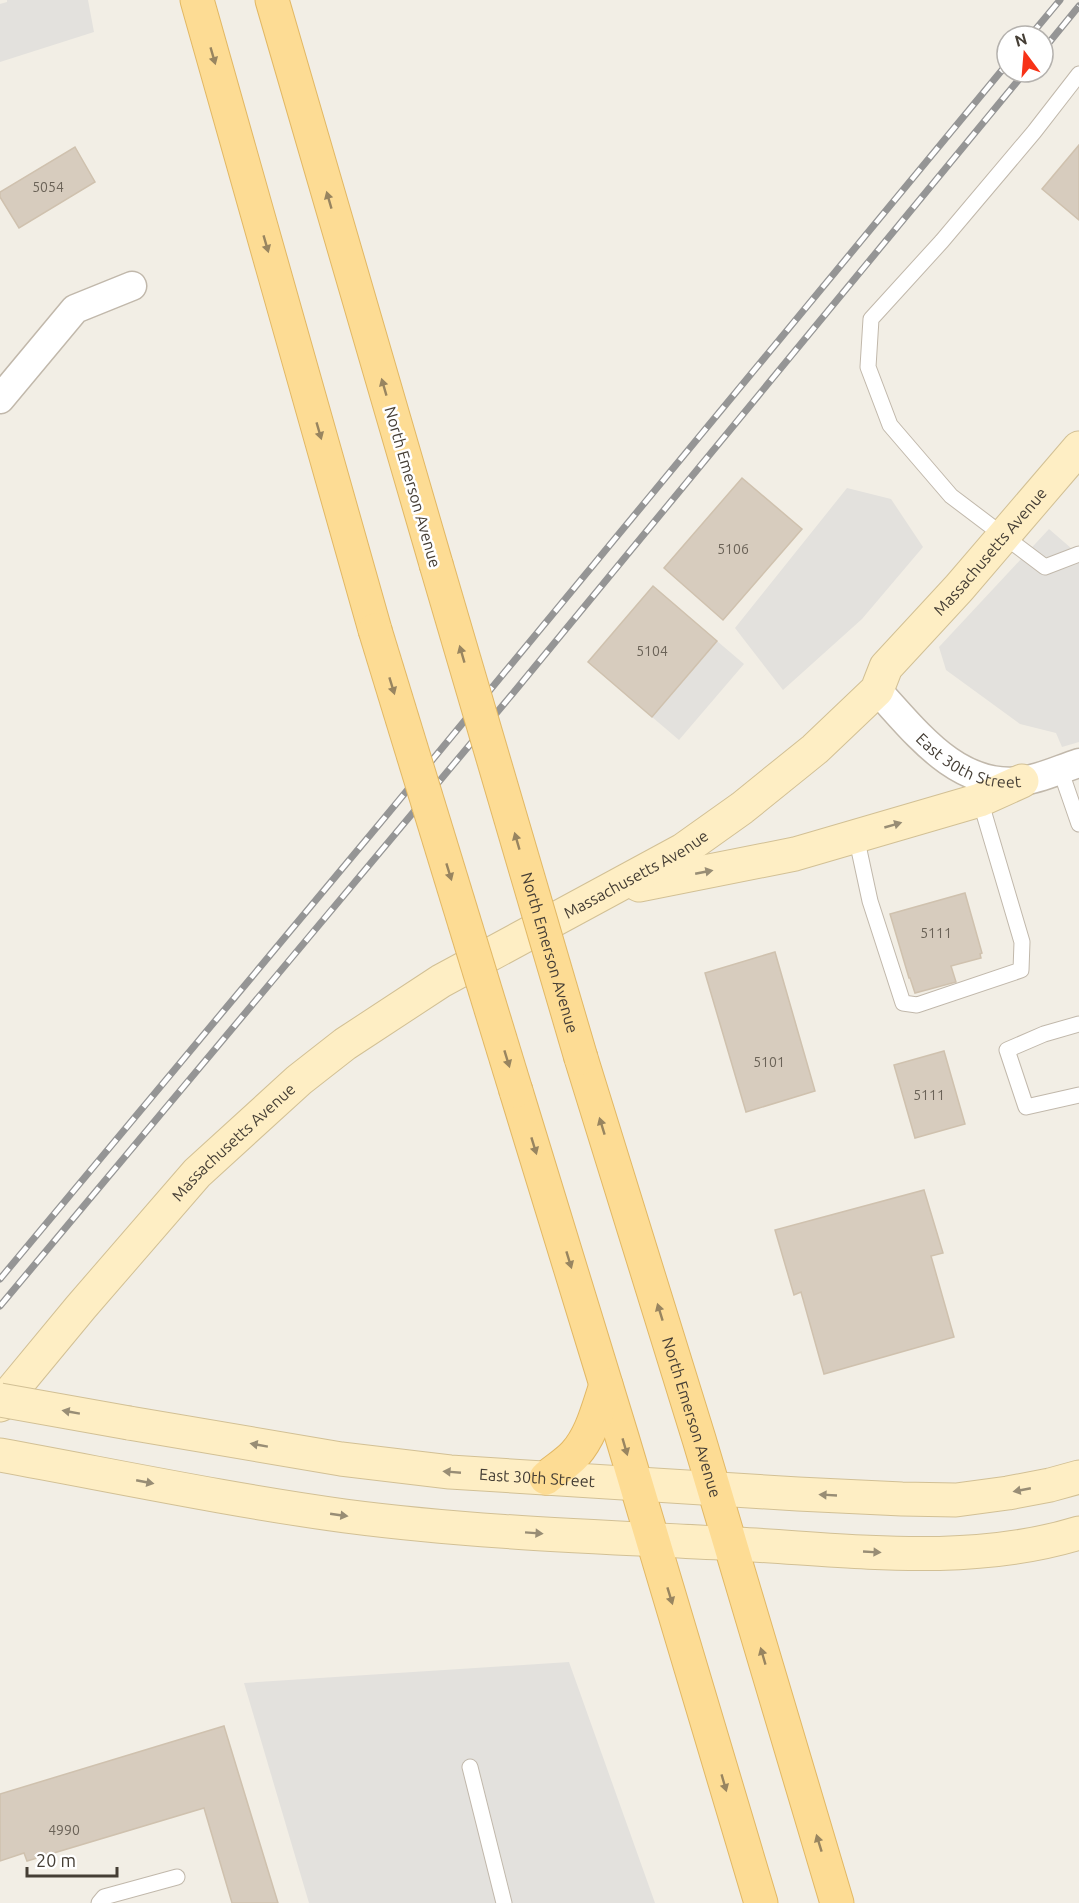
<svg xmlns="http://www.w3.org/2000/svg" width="1079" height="1903" font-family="Ubuntu,sans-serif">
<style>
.parking{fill:#e3e1dd}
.building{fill:#d7ccbe;stroke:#cfc1ae;stroke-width:1.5}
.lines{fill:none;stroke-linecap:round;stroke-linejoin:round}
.lane-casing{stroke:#c1b8ab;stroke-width:17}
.street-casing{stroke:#c1b8ab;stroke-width:31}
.secondary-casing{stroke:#d2c095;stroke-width:35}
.primary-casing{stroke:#e2b864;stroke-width:35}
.lane{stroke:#fff;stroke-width:15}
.street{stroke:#fff;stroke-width:28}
.secondary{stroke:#feeec4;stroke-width:33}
.primary{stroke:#fddc94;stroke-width:33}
.rail-casing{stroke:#959595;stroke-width:7}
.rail{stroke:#fff;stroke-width:4.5;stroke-dasharray:14;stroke-linecap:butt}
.secondary-bridge-casing{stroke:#d2c095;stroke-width:35;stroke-linecap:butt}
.primary-bridge-casing{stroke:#e2b864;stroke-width:35;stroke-linecap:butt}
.secondary-bridge{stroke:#feeec4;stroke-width:33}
.primary-bridge{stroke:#fddc94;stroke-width:33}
.oneway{fill:#988560}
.oneway2{fill:#988d75}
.labels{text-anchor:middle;stroke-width:5;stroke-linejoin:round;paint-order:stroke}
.number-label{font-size:14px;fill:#6a6257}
.street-label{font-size:16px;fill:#453e35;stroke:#fff}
</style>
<rect width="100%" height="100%" fill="#f2eee5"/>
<!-- parking -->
<path class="parking" d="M7,0h81l6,32 -94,30v-58l7,-2z
M847,488l44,11 32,48 -61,72 -79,71 -48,-62z
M1049,529l30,26v187l-17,5 -6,-14 -36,-9 -74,-54 -7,-23z
M717,641l27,23 -65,76 -27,-23z
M569,1662l86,241h-346l-65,-220z"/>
<!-- building -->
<path class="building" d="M1079,145v75l-37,-31z
M75,147l20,35 -76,46 -19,-31v-5z
M742,478l60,51 -79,91 -59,-52z
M653,586l64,55 -65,76 -64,-55z
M965,893l17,60 -2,1 1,4 -30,8 5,16 -41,11 -5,-15h-1l-19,-64z
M775,952l40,139 -69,21 -41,-139z
M944,1051l21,73 -50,14 -21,-73z
M924,1190l19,63 -12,3 23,81 -130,37 -23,-82 -7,3 -19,-65z
M224,1726l54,177h-46l-28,-95 -177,53 -3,-8 -24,8v-67z"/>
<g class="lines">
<!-- lane casing -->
<g class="lane-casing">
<path id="lane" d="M1079,74l-45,58 -92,109 -71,78 -3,48 22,58 61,71 94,71 34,-13
M1060,769l19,55
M856,836l14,65 33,102 14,2 104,-35 1,-28 -42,-142
M1079,1024l-35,10 -37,16 19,57 53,-12
M470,1767l34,136
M99,1903l5,-6 73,-20"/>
</g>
<!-- street casing -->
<g class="street-casing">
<g id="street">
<path d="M0,399l75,-90 57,-23"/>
<path id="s1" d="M877,690c39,42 80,99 144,91 19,-2 39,-12 58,-18"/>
</g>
</g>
<!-- secondary casing -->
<g class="secondary-casing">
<g id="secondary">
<path d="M639,885l156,-31 185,-54 42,-19"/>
<path id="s2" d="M0,1405l81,-98 116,-134 102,-93 46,-36 96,-63 242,-131 59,-42 73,-59 62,-59 9,-23 73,-79 120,-140"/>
<path id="s3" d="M129,1423l212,36 109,13 348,22 104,5 54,1 52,-7 42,-8 29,-8"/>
<path d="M0,1455c115,21 229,45 345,61 130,17 261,21 392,28 114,6 231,23 342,-11"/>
</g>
</g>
<!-- primary casing -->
<g class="primary-casing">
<g id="primary">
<path d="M197,0l178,630"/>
<path d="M272,0l164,564"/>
<path id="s4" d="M581,1058l118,381 138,464"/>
<path d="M516,1091l106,346 139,466"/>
<path d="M546,1478c9,-8 21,-15 29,-24 17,-19 23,-46 31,-69"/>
</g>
</g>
<!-- lane -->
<use href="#lane" class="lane"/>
<!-- street -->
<use href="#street" class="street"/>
<!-- secondary -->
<use href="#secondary" class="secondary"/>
<!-- primary -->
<use href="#primary" class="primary"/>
<!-- rail casing -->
<g class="rail-casing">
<path id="rail" d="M1030,36l30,-36
M1043,50l36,-44
M0,1279l381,-457 626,-758
M0,1306l514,-614 511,-620"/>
</g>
<!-- rail -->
<use href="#rail" class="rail"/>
<!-- secondary-bridge casing -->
<g class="secondary-bridge-casing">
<path id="secondary-bridge" d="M0,1400l129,23"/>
</g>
<!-- primary-bridge casing -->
<g class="primary-bridge-casing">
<g id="primary-bridge">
<path id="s5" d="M436,564l145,494"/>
<path d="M375,630l141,461"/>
</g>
</g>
<!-- secondary-bridge -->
<use href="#secondary-bridge" class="secondary-bridge"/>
<!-- primary-bridge -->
<use href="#primary-bridge" class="primary-bridge"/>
</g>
<!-- one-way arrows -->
<defs><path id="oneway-solid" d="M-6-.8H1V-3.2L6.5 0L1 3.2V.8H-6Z" transform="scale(1.5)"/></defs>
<g class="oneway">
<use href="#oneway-solid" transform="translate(213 56) rotate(74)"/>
<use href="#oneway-solid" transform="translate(329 200) rotate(-106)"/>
<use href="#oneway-solid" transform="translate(266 244) rotate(74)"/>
<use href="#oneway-solid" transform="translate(384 387) rotate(-106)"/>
<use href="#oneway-solid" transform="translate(319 431) rotate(74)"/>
<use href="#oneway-solid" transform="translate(462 654) rotate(-106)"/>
<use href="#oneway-solid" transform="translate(392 686) rotate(73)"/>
<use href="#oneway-solid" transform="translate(517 841) rotate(-106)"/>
<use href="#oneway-solid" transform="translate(449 872) rotate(73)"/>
<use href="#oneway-solid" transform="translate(507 1059) rotate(73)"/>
<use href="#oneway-solid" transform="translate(602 1126) rotate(-107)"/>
<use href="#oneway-solid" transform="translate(534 1146) rotate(73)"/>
<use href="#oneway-solid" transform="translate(569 1260) rotate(73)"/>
<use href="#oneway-solid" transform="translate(660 1312) rotate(-107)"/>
<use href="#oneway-solid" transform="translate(625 1447) rotate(74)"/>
<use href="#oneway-solid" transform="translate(670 1596) rotate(73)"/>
<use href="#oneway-solid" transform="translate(763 1656) rotate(-106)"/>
<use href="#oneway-solid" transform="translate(724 1783) rotate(74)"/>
<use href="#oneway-solid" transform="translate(819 1843) rotate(-107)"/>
</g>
<g class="oneway2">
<use href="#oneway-solid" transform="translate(893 825) rotate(-16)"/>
<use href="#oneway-solid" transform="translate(704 872) rotate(-11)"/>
<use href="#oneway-solid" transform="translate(71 1412) rotate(-170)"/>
<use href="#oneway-solid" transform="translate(259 1445) rotate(-170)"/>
<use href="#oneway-solid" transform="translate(452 1472) rotate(-175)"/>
<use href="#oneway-solid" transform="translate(145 1482) rotate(11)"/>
<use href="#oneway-solid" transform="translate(1022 1490) rotate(169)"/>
<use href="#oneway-solid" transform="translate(828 1495) rotate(-177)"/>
<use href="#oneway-solid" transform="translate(339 1515) rotate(8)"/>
<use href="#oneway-solid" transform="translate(534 1533) rotate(4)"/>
<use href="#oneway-solid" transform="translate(872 1552) rotate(3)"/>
</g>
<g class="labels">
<!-- number labels -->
<g class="number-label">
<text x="48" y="192">5054</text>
<text x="733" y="554">5106</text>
<text x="652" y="656">5104</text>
<text x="936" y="938">5111</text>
<text x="769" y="1067">5101</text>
<text x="929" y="1100">5111</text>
<text x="64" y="1835">4990</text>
</g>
<!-- street labels -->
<g class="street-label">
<text transform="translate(413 487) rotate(74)" y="6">North Emerson Avenue</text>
<text dy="6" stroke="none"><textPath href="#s2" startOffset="1323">Massachusetts Avenue</textPath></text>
<text dy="6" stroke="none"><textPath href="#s1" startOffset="120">East 30th Street</textPath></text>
<text dy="6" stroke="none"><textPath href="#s2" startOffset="838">Massachusetts Avenue</textPath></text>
<text dy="6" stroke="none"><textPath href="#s5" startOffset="405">North Emerson Avenue</textPath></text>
<text dy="6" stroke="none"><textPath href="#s2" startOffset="352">Massachusetts Avenue</textPath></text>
<text dy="6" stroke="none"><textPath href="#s4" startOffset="376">North Emerson Avenue</textPath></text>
<text dy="6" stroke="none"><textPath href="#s3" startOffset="412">East 30th Street</textPath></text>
</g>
</g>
<!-- north arrow -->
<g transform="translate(1025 54) rotate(344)"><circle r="28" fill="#ffffff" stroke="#b5b2ae" stroke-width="1.5"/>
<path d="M0-4.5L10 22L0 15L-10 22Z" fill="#f73217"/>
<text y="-9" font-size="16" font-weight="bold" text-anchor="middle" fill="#453e35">N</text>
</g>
<!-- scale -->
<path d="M27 1867v9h90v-9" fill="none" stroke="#453e35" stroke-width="3"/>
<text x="36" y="1867" font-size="18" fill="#453e35" stroke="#ffffff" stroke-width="4.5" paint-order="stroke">20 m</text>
</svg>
